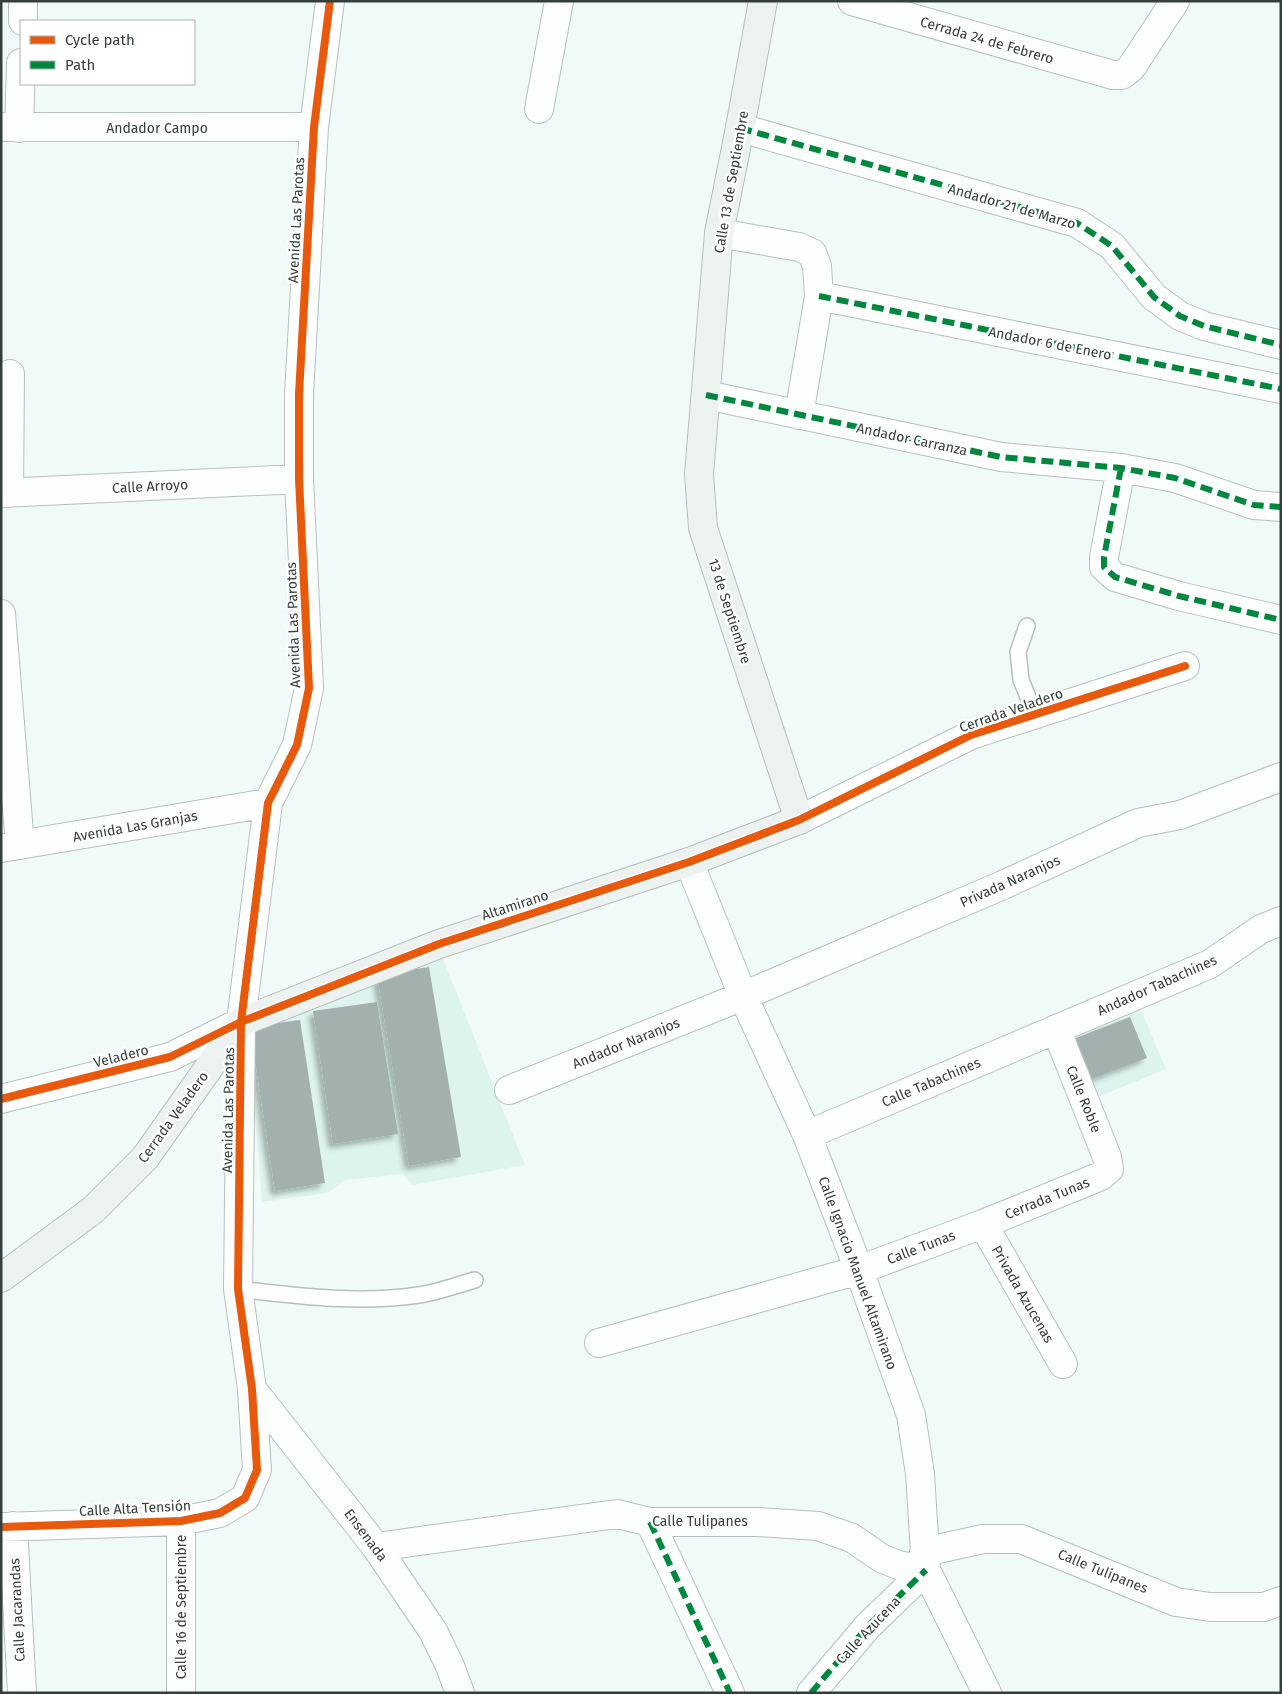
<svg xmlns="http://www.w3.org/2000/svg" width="1282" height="1694" font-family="'Fira Sans',sans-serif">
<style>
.built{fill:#dcf3f0}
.building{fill:#a3b0b0;filter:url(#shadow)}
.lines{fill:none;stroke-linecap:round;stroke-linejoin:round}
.lane-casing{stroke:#b7c0bf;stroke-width:18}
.street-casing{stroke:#b7c0bf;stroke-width:30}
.secondary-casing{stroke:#b7c0bf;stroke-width:30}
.lane{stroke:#fdfefe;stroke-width:15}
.street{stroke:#fdfefe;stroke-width:28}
.secondary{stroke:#ecf2f0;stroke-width:28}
.quiet{stroke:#00873e;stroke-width:6;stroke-dasharray:12 6;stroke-linecap:butt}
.cycleway-casing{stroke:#fff;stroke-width:11}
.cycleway{stroke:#e8590c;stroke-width:8}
.labels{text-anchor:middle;stroke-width:5;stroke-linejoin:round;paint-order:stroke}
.street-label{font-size:14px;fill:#343e3d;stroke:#fff}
</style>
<defs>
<filter id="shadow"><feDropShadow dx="-4.5" dy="4.5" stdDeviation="2.5" flood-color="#0004"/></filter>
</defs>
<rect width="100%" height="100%" fill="#f0fbf9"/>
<!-- built -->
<path class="built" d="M441,954l84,211 -113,20 -9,-11 -58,6 -17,13 -66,9 -4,-52 -13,-124z
M1138,1003l28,66 -73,30 -27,-65z"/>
<!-- building -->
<path class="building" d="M429,967l32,190 -52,9 -32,-191z
M377,1002l21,132 -65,10 -20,-133z
M1130,1017l17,41 -55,21 -16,-41z
M300,1020l25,163 -50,8 -25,-164z"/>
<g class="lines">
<!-- lane casing -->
<g class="lane-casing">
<path id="lane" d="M1027,626l-9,26 3,28 14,34
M238,1289c60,7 120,15 181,6 19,-3 38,-10 56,-15"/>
</g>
<!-- street casing -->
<g class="street-casing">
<path id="street" d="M852,1l261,74h9l9,-7 44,-67
M23,21v-20
M539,109l20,-108
M1,127h313
M19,128l2,-65
M740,128l337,95 35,23 42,51 26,19 24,10 77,19
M719,233l80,14 13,6 5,13 2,30 -20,119
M819,296l462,93
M706,395l295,62 120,11 54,10 79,27 27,2
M1121,468l-17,89v10l11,10 64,19 102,24
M1,493l298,-14
M9,493l1,-119
M1,614l19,231
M799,820l172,-85 214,-69
M1,848l267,-45
M689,862l54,134 64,139 52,135 52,145 9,59 6,96 61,123
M509,1090l234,-94 260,-111 135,-62 42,-8 101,-38
M1,1099l169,-42 71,-35
M807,1135l403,-171 51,-35 20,-8
M983,1224l80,140
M599,1343l260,-73 124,-46 118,-48 8,-7 -2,-12 -51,-128
M252,1389l124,158 57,84 17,35 10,27
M181,1521v172
M650,1522l80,171
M13,1526l9,167
M1,1527l180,-6 39,-8 25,-15 12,-28 -5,-81 -14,-100 3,-267 27,-219 29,-58 12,-57 -10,-209v-85l15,-267 16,-126
M376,1547l241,-33 33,8h107l61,4 34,12 29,20 17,7 28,5
M924,1552l59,-13h38l155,63 34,5h54l17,-6
M811,1693l57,-67 58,-56"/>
</g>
<!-- secondary casing -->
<g class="secondary-casing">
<path id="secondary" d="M1,1278l92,-68 52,-52 96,-136 198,-78 250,-82 110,-42 -96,-292 -4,-54 20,-241 21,-105 23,-127"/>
</g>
<!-- lane -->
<use href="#lane" class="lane"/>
<!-- street -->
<use href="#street" class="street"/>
<!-- secondary -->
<use href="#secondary" class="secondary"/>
<!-- quiet -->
<path class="quiet" d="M740,128l337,95 35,23 42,51 26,19 24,10 77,19
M819,296l462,93
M706,395l295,62 120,11 54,10 79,27 27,2
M1121,468l-17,89v10l11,10 64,19 102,24
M650,1522l80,171
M811,1693l57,-67 58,-56"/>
<!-- cycleway casing -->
<g class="cycleway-casing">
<path id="cycleway" d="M1,1099l169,-42 71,-35 198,-78 250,-82 110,-42 172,-85 214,-69
M1,1527l180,-6 39,-8 25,-15 12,-28 -5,-81 -14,-100 3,-267 27,-219 29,-58 12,-57 -10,-209v-85l15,-267 16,-126"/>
</g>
<!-- cycleway -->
<use href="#cycleway" class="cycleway"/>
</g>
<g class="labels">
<!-- street labels -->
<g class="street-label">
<text transform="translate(987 40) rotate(16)" y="5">Cerrada 24 de Febrero</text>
<text x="157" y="133">Andador Campo</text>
<text transform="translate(731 182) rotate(-80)" y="5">Calle 13 de Septiembre</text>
<text transform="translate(1012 206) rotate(16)" y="5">Andador 21 de Marzo</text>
<text transform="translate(296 220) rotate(-87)" y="5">Avenida Las Parotas</text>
<text transform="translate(1050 343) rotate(11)" y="5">Andador 6 de Enero</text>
<text transform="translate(912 439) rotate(12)" y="5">Andador Carranza</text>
<text transform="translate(150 486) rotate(-3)" y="5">Calle Arroyo</text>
<text transform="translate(730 611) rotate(72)" y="5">13 de Septiembre</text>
<text transform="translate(293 625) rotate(-92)" y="5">Avenida Las Parotas</text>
<text transform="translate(1011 710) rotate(-19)" y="5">Cerrada Veladero</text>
<text transform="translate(135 826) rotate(-10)" y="5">Avenida Las Granjas</text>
<text transform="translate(1010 881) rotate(-24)" y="5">Privada Naranjos</text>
<text transform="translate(515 905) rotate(-18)" y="5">Altamirano</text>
<text transform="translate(1157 985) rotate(-24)" y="5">Andador Tabachines</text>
<text transform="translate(626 1043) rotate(-22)" y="5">Andador Naranjos</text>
<text transform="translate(121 1056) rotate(-14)" y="5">Veladero</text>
<text transform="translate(931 1082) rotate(-23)" y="5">Calle Tabachines</text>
<text transform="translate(1084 1099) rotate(68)" y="5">Calle Roble</text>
<text transform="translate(228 1110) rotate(-89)" y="5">Avenida Las Parotas</text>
<text transform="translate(173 1117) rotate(-54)" y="5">Cerrada Veladero</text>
<text transform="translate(1047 1198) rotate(-22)" y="5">Cerrada Tunas</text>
<text transform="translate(921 1247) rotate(-21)" y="5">Calle Tunas</text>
<text transform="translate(858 1273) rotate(70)" y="5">Calle Ignacio Manuel Altamirano</text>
<text transform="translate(1023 1294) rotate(60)" y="5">Privada Azucenas</text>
<text transform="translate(135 1508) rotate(-3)" y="5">Calle Alta Tensión</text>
<text x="700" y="1526">Calle Tulipanes</text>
<text transform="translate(366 1535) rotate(53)" y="5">Ensenada</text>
<text transform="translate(1103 1571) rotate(22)" y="5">Calle Tulipanes</text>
<text transform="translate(181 1607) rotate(-90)" y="5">Calle 16 de Septiembre</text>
<text transform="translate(17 1610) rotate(-93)" y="5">Calle Jacarandas</text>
<text transform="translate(868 1630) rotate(-47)" y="5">Calle Azucena</text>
</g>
</g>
<!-- border -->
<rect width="1282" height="1694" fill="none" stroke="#343e3d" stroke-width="5"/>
<!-- legend -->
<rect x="20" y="20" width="175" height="65" fill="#ffffff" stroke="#aeb2b1"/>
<rect x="30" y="36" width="25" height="8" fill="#e8590c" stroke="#aeb2b1"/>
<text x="65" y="45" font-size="15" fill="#343e3d">Cycle path</text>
<rect x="30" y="61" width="25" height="8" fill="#00873e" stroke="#aeb2b1"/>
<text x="65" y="70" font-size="15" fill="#343e3d">Path</text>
</svg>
